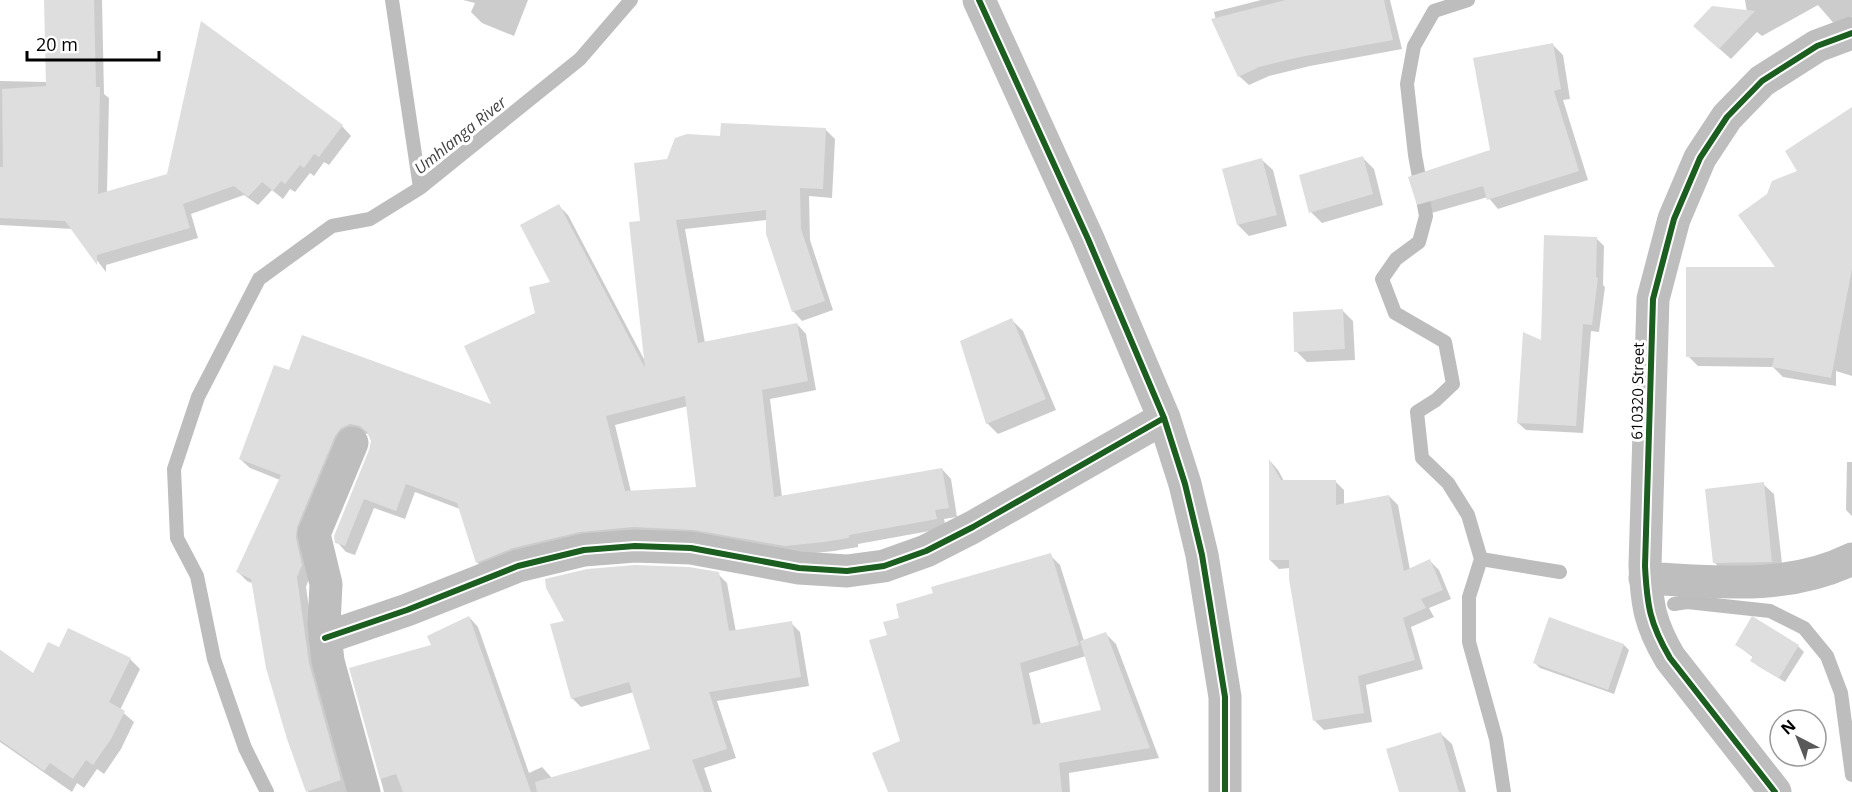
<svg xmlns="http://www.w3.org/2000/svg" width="1852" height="792" font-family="'Open Sans',sans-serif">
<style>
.shadow{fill:#0003;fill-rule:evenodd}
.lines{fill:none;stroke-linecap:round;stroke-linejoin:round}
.stream{stroke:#bdbdbd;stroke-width:14}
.building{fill:#dedede;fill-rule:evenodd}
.minor{stroke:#bebebe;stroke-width:33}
.cycleway-casing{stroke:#fff;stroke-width:10}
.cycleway{stroke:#1b5e20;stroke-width:6}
.labels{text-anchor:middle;stroke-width:6;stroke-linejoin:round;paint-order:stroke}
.street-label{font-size:15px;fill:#000;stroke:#fff}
.water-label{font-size:16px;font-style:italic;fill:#424242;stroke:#fff}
</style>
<rect width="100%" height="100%" fill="#fff"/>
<!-- shadow -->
<path class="shadow" d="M46,0h56l2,94 5,4 -2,95 235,-67 9,10 -22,29 -5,-3 -10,14 -4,-3 -15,19 -5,-3 -7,10 -11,-9 -14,15 -14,-10 -53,19 7,24 -92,27v7l-33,-43 -73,-4v-144l47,1z
M463,0h65l-14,36 -32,-13 -11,-11 4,-9z
M1261,0h129l12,49 -92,17 -41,10 -20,9 -10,-9 -20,-43 -5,-21z
M1745,0h107v16l-16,10 -18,-21 -56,31 -5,-4 -26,27 -25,-22 41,-25z
M1553,45l10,10 7,44 -7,1 25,80 -90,29 -10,-12 -60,17 -10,-10 73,-53z
M1852,109v267l-16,-5v15l-53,-9 -10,-10 -75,-1 -10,-10 90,-87 21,-98z
M826,130l9,9 -3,59 -23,-2 1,44 23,70 -31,11 -9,-10 -26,-91 -82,9 20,114 92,-19 9,10 10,56 -46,9 12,98 160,-28 9,10 6,38 -13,2 2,9 -88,16v3l-24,4 -39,4 -93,-17 -216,33 -9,-9 -17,-53 -45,-17 -10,27 -31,-11 -19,47 -9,-3 -9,-10 34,-91 1,-10 -3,-7 -9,-1 -54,154 13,90 31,115h-42l-20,-54 -34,-154 -7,-3 -9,-9 42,-92 -30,-12 -10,-9 50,-87 204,35 58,-124 7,-77 9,9 78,148 -4,-141 26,-62 54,-22zM688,406l10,82 -67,4 -16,-67z
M1363,158l11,11 9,36 -61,18 -11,-11z
M1262,160l11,10 14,56 -38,10 -11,-11z
M1596,238l8,8 -1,39 2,2 -6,45 -8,-1 -8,102 -57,-3 -8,-7 24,-81z
M1342,310l11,11 2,39 -48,2 -11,-11z
M1012,320l11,11 33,79 -58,24 -11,-11z
M1271,462l7,8 6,11h51l9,9v15l45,-9 9,9 12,65 20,-9 9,9 12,29 -22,9 5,9 -23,10 12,42 -57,16 6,37 -48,8 -9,-9 -25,-153 -11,1 -9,-9z
M1847,462h5v54l-6,-6z
M1763,484l11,10 9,78 -58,1 -11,-11z
M1050,555l10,10 24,76 22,-7 10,10 43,114 -90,15 1,19h-181l13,-50 -13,-106 12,-17zM1086,656l17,55 -62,14 -12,-52z
M718,574l9,9 9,49 55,-9 9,9 9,54 -92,15 19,57 -32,10 8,24h-114l54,-42 -18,-58 -53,15 -9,-9z
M469,617l9,10 51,146 13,-6 9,10 8,15h-175l-33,-123 82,-23z
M1753,618l46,29 5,5 -19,30 -27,-16 -6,-5 2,-3 -17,-13z
M1624,645l5,5 -15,44 -74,-26 -5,-5z
M59,649l71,10 10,10 -20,41 14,12 -13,27 -17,25 -7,-5 -13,19 -7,-5 -5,9 -72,-50v-92l34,24z
M1441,734l11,10 14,48h-65z"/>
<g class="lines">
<!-- stream -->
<path class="stream" d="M392,0l28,188 160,-129 51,-59
M1468,0l-34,11 -20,35 -7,38 8,71 11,61 -7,26 -23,17 -14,20 13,34 50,29 8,42 -17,16 -19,12 5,46 26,25 20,32 13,44 -12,38v45l27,97 8,53
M1481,559l79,13
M1674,604l13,-2 83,9 34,17 23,28 14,37 11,82
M267,792l-22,-44 -31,-89 -17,-83 -20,-38 -3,-69 24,-72 61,-118 73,-53 38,-7 50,-31"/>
</g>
<!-- building -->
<path class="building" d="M44,0h50l2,87h4l-2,107 69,-20 34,-153 142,104 -24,32 -5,-3 -10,14 -4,-3 -15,19 -4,-3 -8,10 -11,-9 -14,15 -14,-11 -51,18 7,24 -93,27v10l-32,-44 -65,-3v-51h3l-1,-78 44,-3z
M1286,0h98l9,40 -93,17 -41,10 -21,10 -27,-58z
M1712,6l43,5 -36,38 -26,-23z
M1553,43l8,46 -7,2 25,80 -92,29 -4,-14 -66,19 -9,-28 82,-27 -17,-92z
M1852,107v162l-21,109 -59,-11 2,-9 -88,-1v-90h89l-37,-52 29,-21 5,-13 25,-10 -12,-20z
M721,123l105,5 -3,61 -23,-1 1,41 24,72 -33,11 -26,-78v-24l-90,10 22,123 99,-20 11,58 -46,9 12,107 168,-29 7,40 -14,2 2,9 -88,16v3l-25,4 -39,4 -91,-16 -60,-3 -54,5 -67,16 -37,15 -19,-60 -51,-19 -10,27 -32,-12 -19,47 -10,-3 -1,-7 35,-86 2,-9 -4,-9 -7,-6 -10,-2 -9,4 -6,8 -38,91 -1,11 6,27 -5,12 12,86 32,117 -35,12 -19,-53 -21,-71 -15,-89 -15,-7 45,-97 -42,-16 35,-94 15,5 13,-35 189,69 -27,-58 71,-33 -6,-26 21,-5 -30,-57 39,-21 86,164 -16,-146 11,-1 -6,-58 33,-4 8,-21 12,-4 33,2zM685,396l11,91 -71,4 -19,-75z
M1363,156l10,38 -64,19 -10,-38z
M1262,158l15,57 -40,10 -15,-56z
M1544,235l53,2 -1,40 2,1 -6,47 -9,-1 -7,102 -59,-3 6,-91 18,8z
M1343,309l2,40 -51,3 -1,-40z
M1012,318l34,81 -60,25 -26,-83z
M1269,459l12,21h55v25l53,-10 15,76 26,-12 13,31 -22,9 5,9 -23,10 12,42 -57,16 6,37 -51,8 -24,-142v-19h-20z
M1764,482l8,80 -59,1 -8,-74z
M1051,553l28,92 -59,18 13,62 68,-15 -21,-69 26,-9 44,116 -91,15 3,29h-174l-16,-39 28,-12 -31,-101 18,-5 -4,-13 16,-4 -3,-14 37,-11 -2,-6z
M635,565l54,2 30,5 10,59 63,-10 9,56 -92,15 18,57 -35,11 12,32h-167l-2,-10 115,-33 -21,-67 -58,17 -21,-75 14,-3 -18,-33 -1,-9 42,-10z
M469,616l62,176h-128l-7,-18 -16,5 -31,-111 82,-23 -4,-9z
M1752,616l47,29 -20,33 -29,-17 3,-5 -18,-11z
M1549,617l75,27 -16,46 -75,-27z
M68,628l63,30 -22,44 16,9 -14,28 -18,26 -7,-5 -13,19 -23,-16 -6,8 -44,-31v-90l33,23 15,-31 11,5z
M1441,732l18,60h-60l-13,-43z"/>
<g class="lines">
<!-- minor -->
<path class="minor" d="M979,0l109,239 76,179 21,66 17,71 23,142v95
M352,443l-38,91 12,50 -2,41 4,36 36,131
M1645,578c70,4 142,13 207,-19
M325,638l82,-28 111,-44 66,-16 51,-4 56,2 108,20 48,3 37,-5 42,-15 47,-24 191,-109
M1775,792l-105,-134c-20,-34 -23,-52 -25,-92l8,-267 21,-80 26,-61 27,-41 35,-36 55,-35 35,-13"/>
<!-- cycleway casing -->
<g class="cycleway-casing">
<path id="cycleway" d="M979,0l109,239 76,179 21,66 17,71 23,142v95
M325,638l82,-28 111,-44 66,-16 51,-4 56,2 108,20 48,3 37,-5 42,-15 47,-24 191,-109
M1775,792l-105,-134c-20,-34 -23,-52 -25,-92l8,-267 21,-80 26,-61 27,-41 35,-36 55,-35 35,-13"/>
</g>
<!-- cycleway -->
<use href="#cycleway" class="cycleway"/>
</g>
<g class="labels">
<!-- street labels -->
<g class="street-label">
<text transform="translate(1638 391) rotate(-89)" y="5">610320 Street</text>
</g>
<!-- water labels -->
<g class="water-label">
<text transform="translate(460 135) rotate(-39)" y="6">Umhlanga River</text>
</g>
</g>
<!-- north arrow -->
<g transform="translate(1798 738) rotate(318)"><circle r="28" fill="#ffffff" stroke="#999999" stroke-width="1.5"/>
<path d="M0-4.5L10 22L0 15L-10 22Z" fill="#595959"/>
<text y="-9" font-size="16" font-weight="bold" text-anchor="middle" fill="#000000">N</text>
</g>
<!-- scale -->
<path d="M27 51v9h132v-9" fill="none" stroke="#000000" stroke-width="3"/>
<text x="36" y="51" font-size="18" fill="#000000" stroke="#ffffff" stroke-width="4.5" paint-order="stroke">20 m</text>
</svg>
